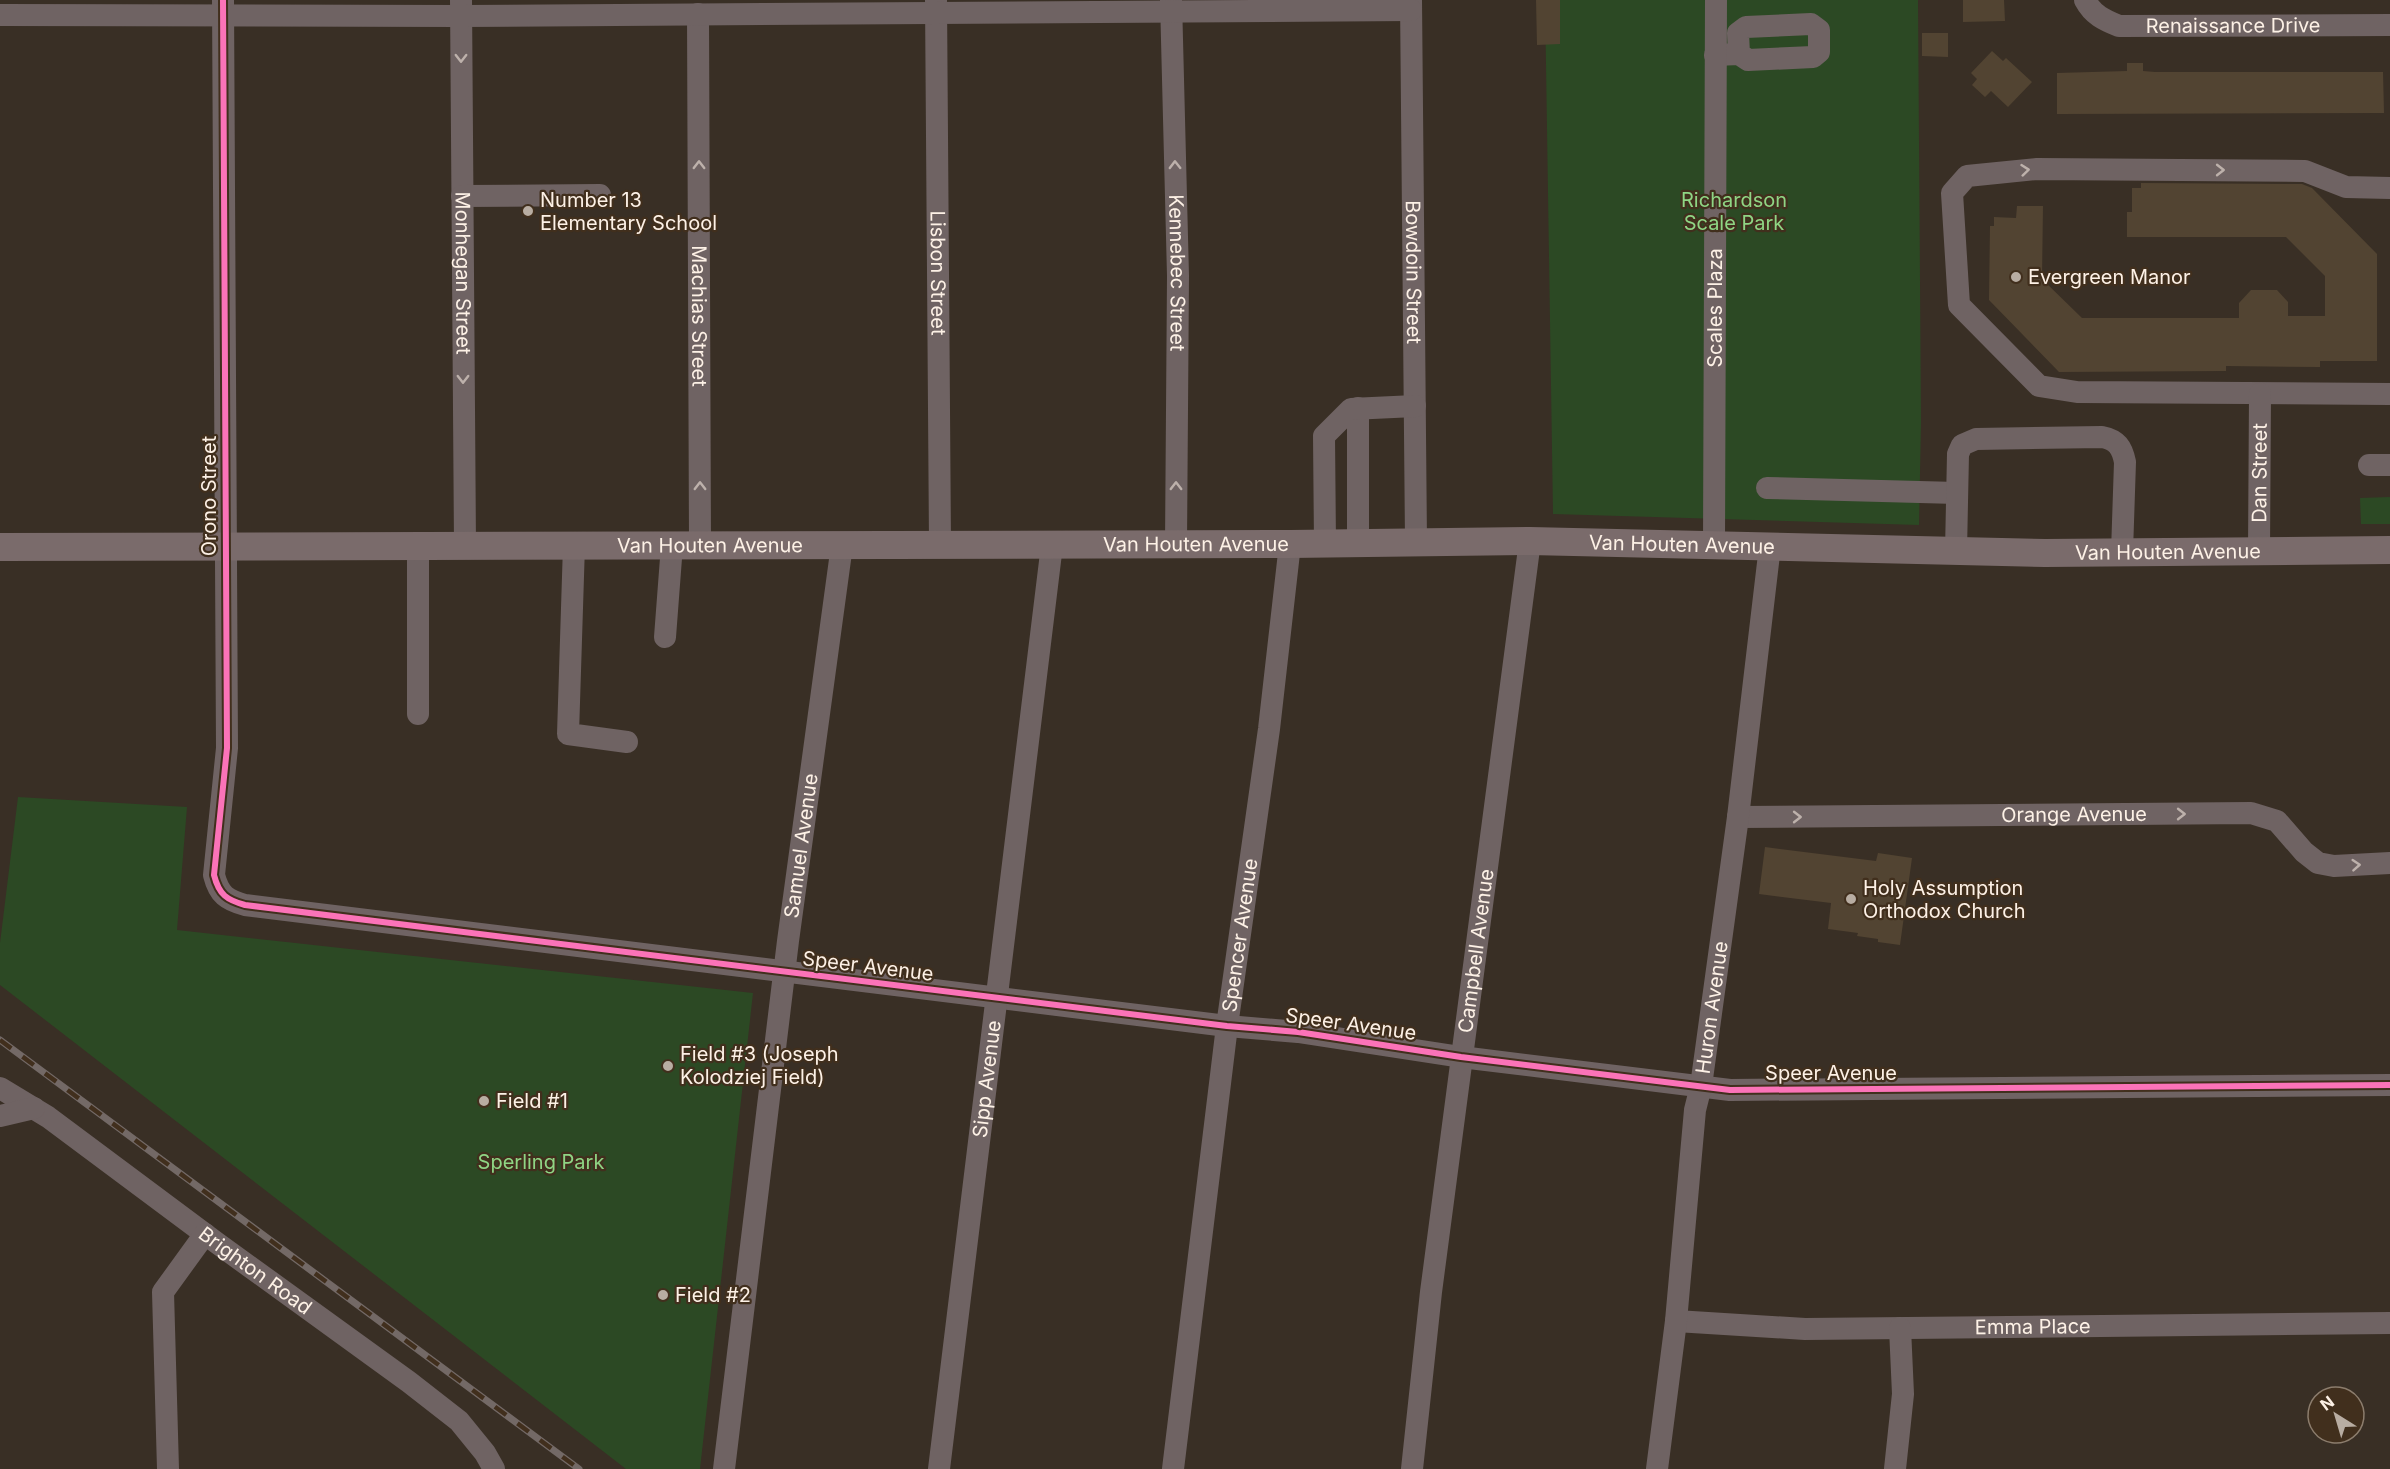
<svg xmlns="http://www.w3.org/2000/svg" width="2390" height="1469" font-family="Inter,sans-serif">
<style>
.park{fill:#2c4924}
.building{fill:#524432}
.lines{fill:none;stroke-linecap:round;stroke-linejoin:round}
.minor{stroke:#6f6363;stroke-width:22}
.major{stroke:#7a6b6b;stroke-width:28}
.rail-casing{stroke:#736966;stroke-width:7}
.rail{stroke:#412f1d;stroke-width:4.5;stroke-dasharray:14;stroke-linecap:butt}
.cycleway-casing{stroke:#412f1d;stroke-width:10}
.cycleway{stroke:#fb73b8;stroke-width:6}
.oneway{stroke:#bdb1ab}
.poi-dot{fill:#b8ada2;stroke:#412f1d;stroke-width:2}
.labels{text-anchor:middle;stroke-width:4.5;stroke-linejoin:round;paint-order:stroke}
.street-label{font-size:20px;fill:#fdf1e6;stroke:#412f1d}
.poi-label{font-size:20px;fill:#fdf1e6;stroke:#412f1d;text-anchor:start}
.park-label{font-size:20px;fill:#8fd584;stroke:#412f1d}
</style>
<rect width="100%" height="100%" fill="#392f25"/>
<!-- park -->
<path class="park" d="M1545,0h373l3,422 -2,103 -366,-11z
M2390,497v27h-29l-1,-26z
M18,797l169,10 -10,123 576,63 -53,476h-74l-626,-484v-42z"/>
<!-- building -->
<path class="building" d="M1536,0h24v44l-23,1z
M1963,0h41l1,21 -42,1z
M1922,33h26v24l-26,-1z
M1992,51l11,10 3,-3 26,24 -24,25 -17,-16 -6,6 -13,-12 5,-6 -6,-6z
M2127,63h16v8l12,1h228l1,41 -327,1v-41l70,-2z
M2141,183l161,1 10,4 65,66v107h-57v6l-94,-1v5l-167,1 -70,-72 1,-74h4v-9l22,1 1,-12h26l-1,73 40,39h157v-15l12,-13h26l11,12v14h37v-40l-39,-39h-159v-25h5v-24h9z
M1765,847l111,14 2,-8 34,5 -12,87 -22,-3v-3l-21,-3 1,-3 -30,-4 3,-26 -72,-9z"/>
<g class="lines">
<!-- minor -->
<g class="minor">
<path d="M223,0l4,748 -13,127c5,20 13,25 31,30l982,121 71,6 163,25 269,33 660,-5"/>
<path id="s1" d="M461,0l4,546"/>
<path id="s2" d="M936,0l4,545"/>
<path id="s3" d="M1171,0l7,276 -2,268"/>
<path id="s4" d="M1411,0l5,542"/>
<path id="s5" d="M2085,0c8,15 19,20 34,26l271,-1"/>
<path id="s6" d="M698,14l2,531"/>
<path d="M0,15l461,1 950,-6"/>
<path d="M1715,55l24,-1 9,6 65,-3 6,-5v-22l-8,-6 -65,3 -8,6 1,21"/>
<path d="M2390,188l-44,-1 -41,-16 -268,-2 -70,7 -15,17 7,112 80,81 38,6 313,2"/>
<path d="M462,196l138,-1"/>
<path d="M2369,465h21"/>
<path d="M1767,488l190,5"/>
<path d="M1358,543v-135"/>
<path d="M1325,544l-1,-108 27,-27 64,-3"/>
<path id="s7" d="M1714,544l2,-544"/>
<path d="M574,545l-6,189 59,8"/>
<path d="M418,546v168"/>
<path d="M1956,551l2,-97 4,-9 14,-6 126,-2c15,3 20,10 23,25l-3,90"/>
<path id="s8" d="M2259,551l1,-157"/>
<path d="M665,637l7,-92"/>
<path id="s9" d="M1738,817l513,-4 26,8 27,31 14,11 16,3 56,-3"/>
<path id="s10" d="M0,1088l48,29 169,126 192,139 50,39 26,32 9,16"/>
<path d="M0,1116l34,-8"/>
<path id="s11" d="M1676,1321l129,8 585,-6"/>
<path d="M168,1469l-5,-177 42,-58"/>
<path id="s12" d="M724,1469l64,-528 54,-396"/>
<path id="s13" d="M939,1469l113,-924"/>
<path id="s14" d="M1173,1469l54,-443 42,-297 21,-185"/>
<path id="s15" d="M1412,1469l19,-177 99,-751"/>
<path id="s16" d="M1657,1469l19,-148 19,-211 6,-24 37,-269 32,-271"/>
<path d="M1895,1469l8,-75 -3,-66"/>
</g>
<!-- major -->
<path class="major" id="s17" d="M0,547l1290,-3 240,-3 515,12 345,-3"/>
<!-- rail casing -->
<g class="rail-casing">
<path id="rail" d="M0,1040l579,429"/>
</g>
<!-- rail -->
<use href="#rail" class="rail"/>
<!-- cycleway casing -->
<g class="cycleway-casing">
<path id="cycleway" d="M223,0l4,748 -13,127c5,20 13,25 31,30l982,121 71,6 163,25 269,33 660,-5"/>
</g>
<!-- cycleway -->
<use href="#cycleway" class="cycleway"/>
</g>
<!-- one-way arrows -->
<defs><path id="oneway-chevron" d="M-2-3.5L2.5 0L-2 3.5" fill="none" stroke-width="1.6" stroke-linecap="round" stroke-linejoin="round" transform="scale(1.5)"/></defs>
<g class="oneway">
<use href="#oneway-chevron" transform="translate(461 58) rotate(90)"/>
<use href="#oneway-chevron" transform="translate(699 165) rotate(-90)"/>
<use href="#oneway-chevron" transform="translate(1175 165) rotate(-91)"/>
<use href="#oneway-chevron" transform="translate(2025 170) rotate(-6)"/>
<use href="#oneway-chevron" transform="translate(2220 170)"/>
<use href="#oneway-chevron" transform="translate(463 379) rotate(90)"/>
<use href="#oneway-chevron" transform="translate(700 486) rotate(-90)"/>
<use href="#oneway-chevron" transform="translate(1176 486) rotate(-90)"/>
<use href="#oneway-chevron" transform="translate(2181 814)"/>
<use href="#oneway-chevron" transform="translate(1797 817)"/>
<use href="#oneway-chevron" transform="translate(2356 865) rotate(-4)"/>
</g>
<!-- markers -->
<g class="poi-dot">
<circle cx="528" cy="211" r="6"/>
<circle cx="2016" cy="277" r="6"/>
<circle cx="1851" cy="899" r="6"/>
<circle cx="668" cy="1066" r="6"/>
<circle cx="484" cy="1101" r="6"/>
<circle cx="663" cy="1295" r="6"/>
</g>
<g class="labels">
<!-- street labels -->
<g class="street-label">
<text dy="7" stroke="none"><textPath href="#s5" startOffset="158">Renaissance Drive</textPath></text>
<text dy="7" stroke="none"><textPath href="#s4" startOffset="272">Bowdoin Street</textPath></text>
<text dy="7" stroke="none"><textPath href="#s2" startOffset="273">Lisbon Street</textPath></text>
<text dy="7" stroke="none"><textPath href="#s3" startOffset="273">Kennebec Street</textPath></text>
<text dy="7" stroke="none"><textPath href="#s1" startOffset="273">Monhegan Street</textPath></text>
<text dy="7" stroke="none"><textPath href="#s7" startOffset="236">Scales Plaza</textPath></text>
<text dy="7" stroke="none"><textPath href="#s6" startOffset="302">Machias Street</textPath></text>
<text dy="7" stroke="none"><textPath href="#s8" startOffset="78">Dan Street</textPath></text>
<text transform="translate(209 496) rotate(-90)" y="7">Orono Street</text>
<text dy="7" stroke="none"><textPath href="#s17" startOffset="1196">Van Houten Avenue</textPath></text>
<text dy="7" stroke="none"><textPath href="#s17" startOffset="1682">Van Houten Avenue</textPath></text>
<text dy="7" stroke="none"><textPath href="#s17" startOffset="710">Van Houten Avenue</textPath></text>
<text dy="7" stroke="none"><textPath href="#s17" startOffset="2168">Van Houten Avenue</textPath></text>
<text dy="7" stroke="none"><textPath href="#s9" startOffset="336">Orange Avenue</textPath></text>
<text dy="7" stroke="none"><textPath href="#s12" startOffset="628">Samuel Avenue</textPath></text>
<text dy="7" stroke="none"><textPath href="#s14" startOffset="538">Spencer Avenue</textPath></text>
<text dy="7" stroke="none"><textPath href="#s15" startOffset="522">Campbell Avenue</textPath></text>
<text transform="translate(868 966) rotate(7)" y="7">Speer Avenue</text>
<text dy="7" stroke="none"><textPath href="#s16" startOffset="465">Huron Avenue</textPath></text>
<text transform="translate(1351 1024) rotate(8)" y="7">Speer Avenue</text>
<text x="1831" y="1080">Speer Avenue</text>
<text dy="7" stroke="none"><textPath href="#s13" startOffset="393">Sipp Avenue</textPath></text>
<text dy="7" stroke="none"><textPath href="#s10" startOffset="314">Brighton Road</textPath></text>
<text dy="7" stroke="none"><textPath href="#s11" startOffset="357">Emma Place</textPath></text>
</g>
<!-- poi labels -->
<g class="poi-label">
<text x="540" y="207">Number 13<tspan x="540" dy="23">Elementary School</tspan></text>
<text x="2028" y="284">Evergreen Manor</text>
<text x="1863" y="895">Holy Assumption<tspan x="1863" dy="23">Orthodox Church</tspan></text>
<text x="680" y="1061">Field #3 (Joseph<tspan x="680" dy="23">Kolodziej Field)</tspan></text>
<text x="496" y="1108">Field #1</text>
<text x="675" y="1302">Field #2</text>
</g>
<!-- park labels -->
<g class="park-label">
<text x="1734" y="207">Richardson<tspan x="1734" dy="23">Scale Park</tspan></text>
<text x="541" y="1169">Sperling Park</text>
</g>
</g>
<!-- north arrow -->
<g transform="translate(2336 1415) rotate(323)"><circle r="28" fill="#412f1d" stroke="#8c7d6d" stroke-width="1.5"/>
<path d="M0-4.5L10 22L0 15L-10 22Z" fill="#b8ada2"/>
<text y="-9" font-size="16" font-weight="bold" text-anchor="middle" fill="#fdf1e6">N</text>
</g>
</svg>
